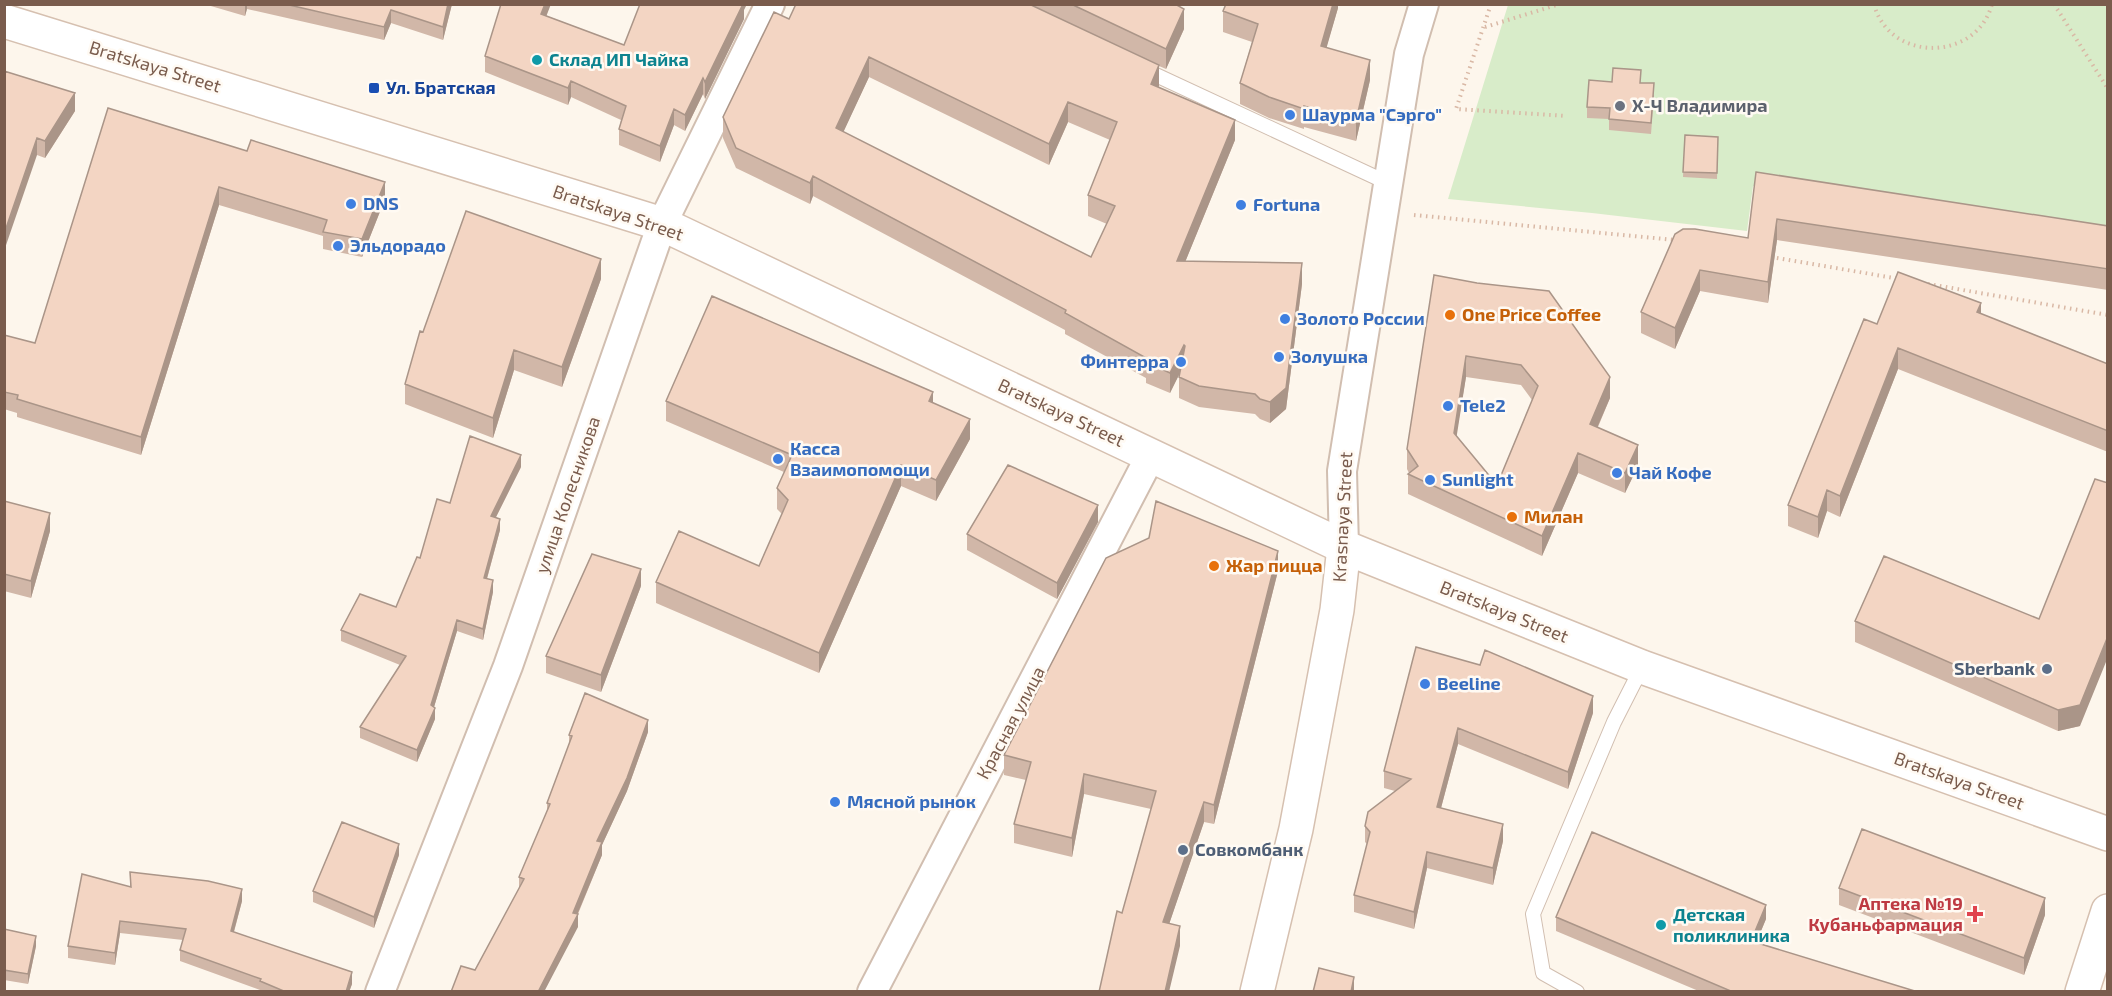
<svg xmlns="http://www.w3.org/2000/svg" width="2112" height="996" font-family="'Exo 2',sans-serif">
<style>
.green{fill:#d8ecc9}
.lines{fill:none;stroke-linecap:round;stroke-linejoin:round}
.lane-casing{stroke:#d1beb0;stroke-width:16}
.street-casing{stroke:#d1beb0;stroke-width:32}
.secondary-casing{stroke:#d6c0b0;stroke-width:36}
.path{stroke:#d9b8a5;stroke-width:4;stroke-dasharray:1.5 4.5;stroke-linecap:butt}
.lane{stroke:#fff;stroke-width:14}
.street{stroke:#fff;stroke-width:28}
.secondary{stroke:#fff;stroke-width:33}
.wall{fill:#d1b7a8;fill-rule:evenodd}
.shaded-wall{fill:#aa9588}
.building{fill:#f3d5c3;stroke:#aa9588;stroke-width:1.5;fill-rule:evenodd}
.culture-dot{fill:#0f9aa8;stroke:#fffaf3;stroke-width:2}
.transit-dot{fill:#1a4fb4;stroke:#fffaf3;stroke-width:2}
.worship-dot{fill:#6b7280;stroke:#fffaf3;stroke-width:2}
.shop-dot{fill:#3f7fe0;stroke:#fffaf3;stroke-width:2}
.food-dot{fill:#e8710a;stroke:#fffaf3;stroke-width:2}
.service-dot{fill:#5c6f8a;stroke:#fffaf3;stroke-width:2}
.health-dot{fill:#e0444e;stroke:#fffaf3;stroke-width:2}
.labels{text-anchor:middle;stroke-width:5;stroke-linejoin:round;paint-order:stroke}
.culture-label{font-size:18px;font-weight:bold;fill:#0d838f;stroke:#fffaf3;text-anchor:start}
.street-label{font-size:18px;fill:#7a5c4d;stroke:#fffaf3}
.transit-label{font-size:18px;font-weight:bold;fill:#164399;stroke:#fffaf3;text-anchor:start}
.worship-label{font-size:18px;font-weight:bold;fill:#5b616d;stroke:#fffaf3;text-anchor:start}
.shop-label{font-size:18px;font-weight:bold;fill:#366cbe;stroke:#fffaf3;text-anchor:start}
.food-label{font-size:18px;font-weight:bold;fill:#c56008;stroke:#fffaf3;text-anchor:start}
.service-label{font-size:18px;font-weight:bold;fill:#4e5e75;stroke:#fffaf3;text-anchor:end}
.health-label{font-size:18px;font-weight:bold;fill:#be3a42;stroke:#fffaf3;text-anchor:end}
</style>
<rect width="100%" height="100%" fill="#fdf6ec"/>
<!-- green -->
<path class="green" d="M1508,5h599v237l-354,-56 -6,45 -155,-18 -144,-14z"/>
<g class="lines">
<!-- lane casing -->
<g class="lane-casing">
<path id="lane" d="M1143,69l245,114
M1577,992l-34,-19 -10,-59 81,-192 28,-55"/>
</g>
<!-- street casing -->
<g class="street-casing">
<path id="street" d="M1344,547l-2,-76 67,-417 15,-50
M380,992l128,-326 154,-442 108,-220
M872,992l279,-537"/>
</g>
<!-- secondary casing -->
<g class="secondary-casing">
<path id="secondary" d="M4,21l658,203 682,323 298,120 466,167
M1257,992l39,-163 41,-219 7,-63
M2082,992l26,-81"/>
</g>
<!-- path -->
<path class="path" d="M1491,4l-35,105 111,7
M1874,4c15,59 103,58 118,0
M2054,4l54,85
M1485,27l75,-23
M1414,215l261,25
M1771,257l129,22
M1928,284l180,31"/>
<!-- lane -->
<use href="#lane" class="lane"/>
<!-- street -->
<use href="#street" class="street"/>
<!-- secondary -->
<use href="#secondary" class="secondary"/>
</g>
<!-- wall -->
<path class="wall" d="M204,4h248l-9,36 -52,-17 -7,17 -137,-31 -2,7z
M796,4h379l9,25 -18,40 -7,-3 -1,21 77,53 -50,122 117,22 -16,125 -16,14 -10,-4 -5,-5 -56,-7 -20,-9v-21l1,-5 -10,21 -24,-10v-5l-81,-44v-4l-252,-134 -3,8 -74,-36 -13,-30v-21l66,-98zM869,77l180,88 19,-43 42,18 -22,55v21l19,8 -16,33 -248,-125z
M1338,4v4l-12,40 44,32 -14,61 -52,-14v2l-35,-11 -29,-14v-21l12,-41 -29,-10v-21z
M744,10v9l-39,80 -2,-5 -18,37 -11,-6 -14,37 -41,-17v-16l2,-9 -50,-23 -3,8 -83,-33v-16l62,-40 77,29z
M4,71l71,40 -30,47 -8,-3z
M1641,83l13,12 -3,39 -42,-4v-11l-22,-1v-11z
M108,108l277,91 -23,58 -39,-8v-13l-104,-31 -78,250 -124,-38v-4l-13,-4v-74l31,8z
M1685,135l33,2 -1,42 -34,-2z
M1756,172l352,54v64l-331,-50 -9,63 -68,-12 -25,58 -34,-16v-21l34,-78 73,4z
M1434,275l176,123 -12,29 40,39 -13,27 -47,-20 -36,83 -134,-62v-20l1,-1 -2,-4v-20zM1466,377l55,8 11,15 -35,85 -41,-49z
M601,279l-39,108 -48,-17 -21,68 -88,-34v-20l18,-52z
M1981,314l127,50v88l-210,-83 -58,148 -13,-6 -9,27 -30,-12v-21l89,-181z
M666,401l267,2 37,36 -34,62 -35,-15 -82,187 -163,-70v-21l103,-16 23,-52 -5,-5v-21l7,-16 -118,-51z
M521,467l-25,50 4,13 -13,49 6,13 -10,48 -26,-9 -23,76 1,12 -18,43 -57,-24v-11l40,-62 -59,-24v-11l55,-23 24,-49 30,-55z
M4,501l46,30 -19,67 -27,-7z
M1098,522l-41,77 -90,-49v-16z
M1884,556l196,170 -22,5 -203,-89v-21z
M1278,571l-64,253 -10,-2 -35,102 11,22 -58,-33 29,-104 -67,-15 -12,63 -58,-14v-19l12,-44 -22,-5v-20z
M641,586l-40,106 -55,-19v-17z
M1416,647l177,66 -25,76 -110,-45 -17,64 62,33 -10,44 -66,-17 -13,61 -60,-17v-17l13,-51 -2,-2v-16l30,-35 -11,-3v-17z
M648,732l-21,59 -25,54v10l-24,59v13l-103,43 44,-80v-13l28,-66v-8l22,-59v-9z
M399,855l-25,73 -61,-26v-11z
M130,872l112,29 -8,31 118,52 -3,8h-89v-2l-80,-29v-11l3,-10 -63,-7 -5,32 -47,-7v-12l62,-59z
M1839,888l206,27 -21,60 -185,-70z
M1556,917l210,2 -10,24 162,49h-217l-145,-61z
M4,929l32,17 -8,38 -24,-4z"/>
<!-- shaded-wall -->
<path class="shaded-wall" d="M245,4h2v5l-2,7z
M448,4h4l-9,36v-13z
M545,4h6l-10,26v-16z
M741,4h6l-3,6v9l-39,80v-17z
M1333,4h5v4l-17,59v-21z
M1184,9v20l-18,40v-20z
M391,10v13l-7,17v-13z
M869,57v20l-33,71v-20z
M1370,60v20l-14,61v-20z
M1159,65v21l-8,19v-21z
M703,78v16l-18,37v-16z
M571,81v16l-3,8v-17z
M75,93v18l-30,47v-17z
M1068,102v20l-19,43v-21z
M674,109v16l-14,37v-16z
M1235,120v20l-58,142v-21z
M37,138v17l-33,96v-17z
M813,176v20l-3,8v-21z
M385,182v17l-23,58v-18z
M219,187v18l-78,250v-18z
M1777,219v21l-9,63v-21z
M601,259v20l-39,108v-20z
M1302,263v21l-16,125 -16,14v-21z
M1700,270v21l-25,58v-21z
M1981,303v21l-4,-12z
M1184,345v20l-14,28v-20z
M1898,348v21l-58,148v-21z
M514,350v20l-21,68v-20z
M1466,356v21l-12,76v-20z
M1610,377v21l-20,46v-20z
M933,392v21l-4,-12z
M970,419v20l-34,62v-21z
M1638,445v21l-13,27v-20z
M1578,453v20l-36,83v-20z
M521,455v12l-30,60v-11z
M901,465v21l-82,187v-20z
M1827,490v21l-9,27v-21z
M1098,505v17l-41,77v-16z
M50,513v18l-19,67v-17z
M500,519v11l-16,59v-11z
M1278,551v20l-64,253v-19z
M641,569v17l-40,106v-17z
M493,580v12l-10,48v-11z
M457,620v11l-26,86v-12z
M2108,636v21l-28,69 -22,5v-21z
M1593,696v17l-25,76v-17z
M435,708v11l-18,43v-12z
M648,720v12l-21,59 -25,54v10l-25,60 1,-1v13l-34,65h-6l35,-79 24,-72z
M1458,728v16l-21,79v-16z
M1084,774v20l-12,63v-19z
M1204,802v20l-41,120v-20z
M1503,824v17l-10,44v-17z
M399,844v11l-25,73v-11z
M1427,852v16l-13,61v-17z
M242,889v12l-11,41v-11z
M2045,898v17l-21,60v-17z
M1766,905v14l-15,36v-14z
M120,921v12l-5,32v-12z
M1180,926v20l-11,46h-4z
M36,936v10l-8,38v-10z
M352,972v12l-3,8h-3z
M1354,977v15h-3z"/>
<!-- building -->
<path class="building" d="M285,4h163l-5,23 -52,-17 -7,17z
M501,4h44l-4,10 83,31 16,-41h103l-38,78 -2,-4 -18,37 -11,-6 -14,37 -41,-17 7,-23 -55,-25 -3,7 -83,-32z
M796,4h233l130,61 -8,19 84,36 -58,141 125,2 -16,125 -16,14 -10,-3 -5,-5 -56,-8 -20,-9 6,-31 -1,-1 -14,28 -24,-11 2,-3 -83,-46 1,-3 -253,-134 -3,7 -74,-35 -13,-31 51,-105 15,7zM869,57l180,87 19,-42 49,20 -29,73 27,11 -24,51 -255,-129z
M1071,4h104l9,5 -18,40z
M1226,4h107l-12,42 49,14 -14,61 -52,-15v3l-35,-12 -29,-14 18,-59 -35,-13z
M1613,68l28,2 -1,13h14l-3,40 -42,-4 1,-11 -23,-1 2,-27 23,2z
M4,71l71,22 -30,48 -8,-3 -33,96z
M108,108l139,43 4,-11 134,42 -23,57 -39,-7 4,-12 -108,-33 -78,250 -124,-38 1,-4 -14,-3v-57l31,8z
M1685,135l33,2 -1,36 -34,-1z
M1756,172l352,54v43l-331,-50 -9,63 -68,-12 -25,58 -34,-16 34,-78 8,-5h12l53,9z
M466,211l135,48 -39,108 -48,-17 -21,68 -88,-34 15,-53 3,1z
M1898,272l83,31 -4,9 131,52v67l-210,-83 -58,148 -13,-6 -9,27 -30,-12 76,-186 13,5z
M1434,275l43,8 72,8 61,86 -20,47 48,21 -13,28 -47,-20 -36,83 -134,-62 10,-8 -11,-17zM1466,356l55,9 17,21 -41,99 -43,-52z
M712,296l221,96 -4,9 41,18 -34,61 -35,-15 -82,188 -163,-71 23,-51 80,35 29,-66 -11,-12 15,-33 -126,-54z
M470,436l51,19 -30,61 9,3 -16,59 9,2 -10,49 -26,-9 -26,85 4,3 -18,42 -57,-23 46,-71 -65,-26 19,-36 36,13 21,-50 3,1 17,-59 13,4z
M1008,465l90,40 -41,78 -90,-49z
M2095,479l13,4v153l-28,69 -22,5 -203,-89 29,-65 155,63z
M4,501l46,12 -19,68 -27,-7z
M1156,501l122,50 -64,254 -10,-3 -41,120 17,4 -15,66h-66l18,-81 5,2 34,-122 -72,-17 -12,64 -58,-14 17,-62 -27,-7 102,-197 43,-20z
M592,554l49,15 -40,106 -55,-19z
M1416,647l64,18 5,-15 108,46 -25,76 -110,-44 -21,79 66,17 -10,44 -66,-16 -13,60 -60,-17 16,-63 -5,-6 3,-14 43,-33 -27,-8z
M585,693l63,27 -21,58 -30,63 5,1 -29,71 5,1 -40,78h-87l10,-26 14,4 49,-91 -5,-2 31,-73 -3,-1 25,-67 -3,-1z
M342,822l57,22 -25,73 -61,-26z
M1862,829l183,69 -21,60 -185,-70z
M1592,832l174,73 -15,36 167,51h-185l-177,-75z
M130,872l78,9 34,8 -11,42 121,41 -6,20h-60l-26,-11 1,-2 -81,-29 6,-21 -66,-8 -5,32 -47,-7 14,-72 49,13z
M4,929l32,7 -8,38 -24,-4z
M1319,968l35,9 -3,15h-38z"/>
<!-- markers -->
<g class="culture-dot">
<circle cx="537" cy="60" r="6"/>
<circle cx="1661" cy="925" r="6"/>
</g>
<rect class="transit-dot" x="368" y="82" width="12" height="12" rx="3"/>
<circle class="worship-dot" cx="1620" cy="106" r="6"/>
<g class="shop-dot">
<circle cx="1290" cy="115" r="6"/>
<circle cx="351" cy="204" r="6"/>
<circle cx="1241" cy="205" r="6"/>
<circle cx="338" cy="246" r="6"/>
<circle cx="1285" cy="319" r="6"/>
<circle cx="1279" cy="357" r="6"/>
<circle cx="1181" cy="362" r="6"/>
<circle cx="1448" cy="406" r="6"/>
<circle cx="778" cy="459" r="6"/>
<circle cx="1617" cy="473" r="6"/>
<circle cx="1430" cy="480" r="6"/>
<circle cx="1425" cy="684" r="6"/>
<circle cx="835" cy="802" r="6"/>
</g>
<g class="food-dot">
<circle cx="1450" cy="315" r="6"/>
<circle cx="1512" cy="517" r="6"/>
<circle cx="1214" cy="566" r="6"/>
</g>
<g class="service-dot">
<circle cx="2047" cy="669" r="6"/>
<circle cx="1183" cy="850" r="6"/>
</g>
<path class="health-dot" d="M1972 905h6v6h6v6h-6v6h-6v-6h-6v-6h6z"/>
<g class="labels">
<!-- culture labels -->
<g class="culture-label">
<text x="549" y="66">Склад ИП Чайка</text>
<text x="1673" y="921">Детская<tspan x="1673" dy="21">поликлиника</tspan></text>
</g>
<!-- street labels -->
<g class="street-label">
<text transform="translate(155 67) rotate(17)" y="6">Bratskaya Street</text>
<text transform="translate(618 213) rotate(19)" y="6">Bratskaya Street</text>
<text transform="translate(1061 413) rotate(25)" y="6">Bratskaya Street</text>
<text transform="translate(568 495) rotate(-71)" y="6">улица Колесникова</text>
<text transform="translate(1343 517) rotate(-87)" y="6">Krasnaya Street</text>
<text transform="translate(1504 612) rotate(22)" y="6">Bratskaya Street</text>
<text transform="translate(1011 723) rotate(-62)" y="6">Красная улица</text>
<text transform="translate(1959 781) rotate(20)" y="6">Bratskaya Street</text>
</g>
<!-- transit labels -->
<g class="transit-label">
<text x="386" y="94">Ул. Братская</text>
</g>
<!-- worship labels -->
<g class="worship-label">
<text x="1632" y="112">Х-Ч Владимира</text>
</g>
<!-- shop labels -->
<g class="shop-label">
<text x="1302" y="121">Шаурма "Сэрго"</text>
<text x="363" y="210">DNS</text>
<text x="1253" y="211">Fortuna</text>
<text x="350" y="252">Эльдорадо</text>
<text x="1297" y="325">Золото России</text>
<text x="1291" y="363">Золушка</text>
<text x="1169" y="368" text-anchor="end">Финтерра</text>
<text x="1460" y="412">Tele2</text>
<text x="790" y="455">Касса<tspan x="790" dy="21">Взаимопомощи</tspan></text>
<text x="1629" y="479">Чай Кофе</text>
<text x="1442" y="486">Sunlight</text>
<text x="1437" y="690">Beeline</text>
<text x="847" y="808">Мясной рынок</text>
</g>
<!-- food labels -->
<g class="food-label">
<text x="1462" y="321">One Price Coffee</text>
<text x="1524" y="523">Милан</text>
<text x="1226" y="572">Жар пицца</text>
</g>
<!-- service labels -->
<g class="service-label">
<text x="2035" y="675">Sberbank</text>
<text x="1195" y="856" text-anchor="start">Совкомбанк</text>
</g>
<!-- health labels -->
<g class="health-label">
<text x="1963" y="910">Аптека №19<tspan x="1963" dy="21">Кубаньфармация</tspan></text>
</g>
</g>
<!-- border -->
<rect width="2112" height="996" fill="none" stroke="#7a5c4d" stroke-width="12"/>
</svg>
